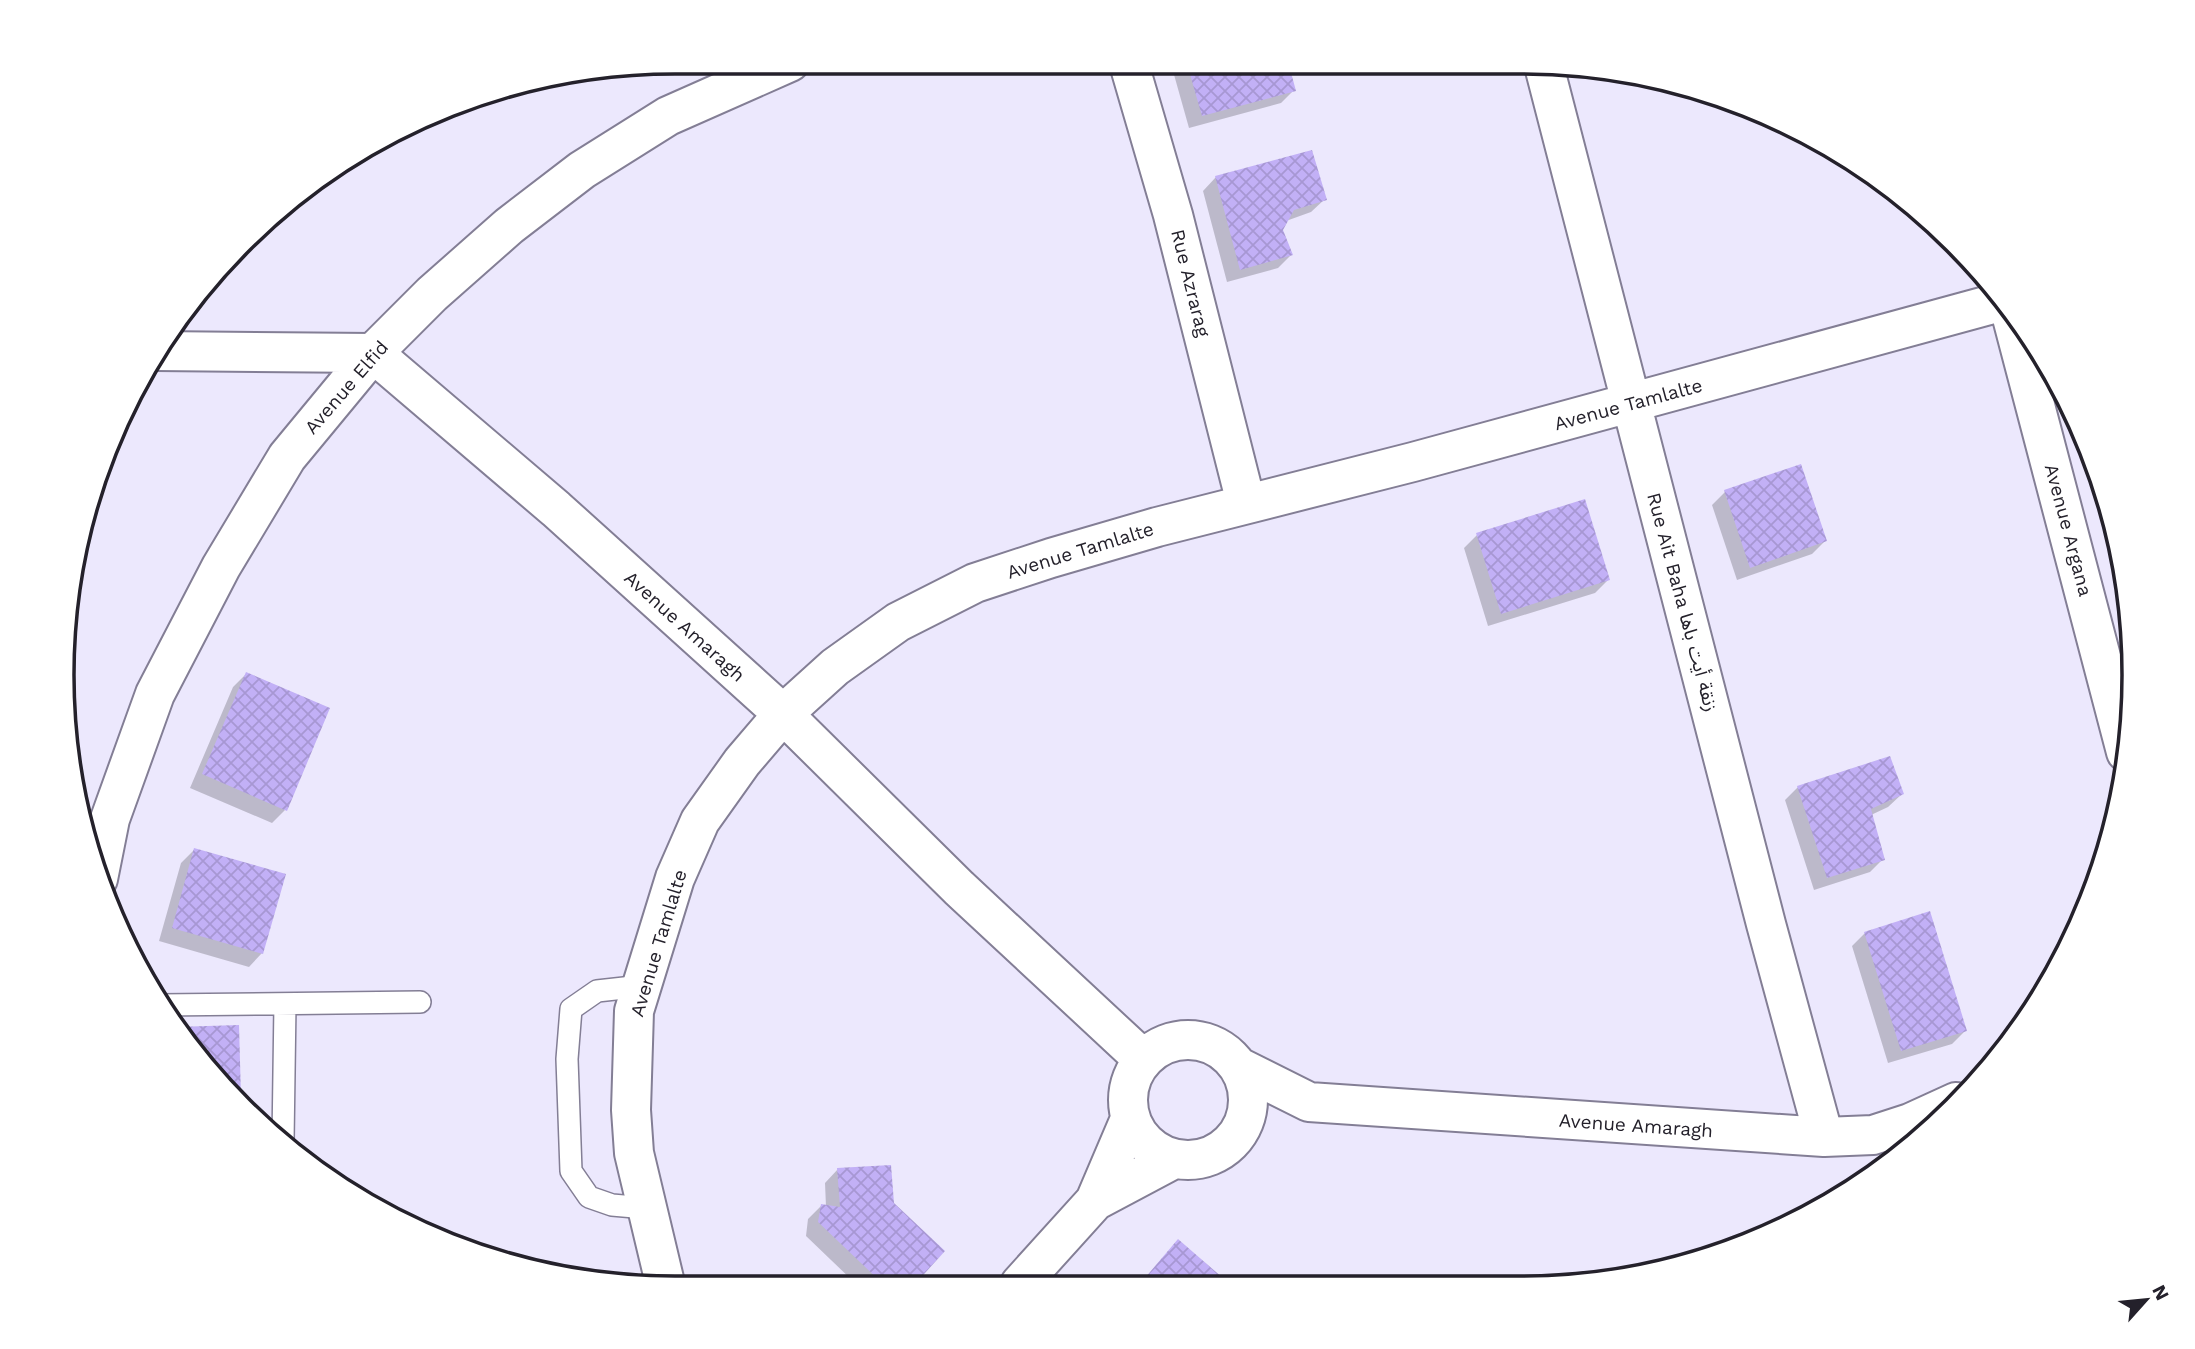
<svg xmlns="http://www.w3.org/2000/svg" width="2195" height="1349" font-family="'Work Sans','Noto Sans Arabic',sans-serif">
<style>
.shadow{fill:#0003}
.building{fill:url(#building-cross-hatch)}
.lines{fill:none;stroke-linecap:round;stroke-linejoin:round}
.service-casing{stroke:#837e95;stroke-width:24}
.minor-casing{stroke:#837e95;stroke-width:42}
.service{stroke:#fff;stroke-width:21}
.minor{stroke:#fff;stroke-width:38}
.labels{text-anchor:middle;stroke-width:5;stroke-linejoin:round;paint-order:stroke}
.street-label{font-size:19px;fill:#24212b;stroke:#fff}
.rim{fill:none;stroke:#24212b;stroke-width:3.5}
</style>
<defs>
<pattern id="building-cross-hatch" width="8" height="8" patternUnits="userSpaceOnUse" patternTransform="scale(1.75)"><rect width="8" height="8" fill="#c2b0f6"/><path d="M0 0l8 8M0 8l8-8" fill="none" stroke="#a797d3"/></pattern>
</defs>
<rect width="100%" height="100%" fill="#ece8fd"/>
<!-- shadow -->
<path class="shadow" d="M1171,64l116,1 7,25 -13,13 -92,25z
M1216,177l109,22 -14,13 -25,9 -5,9 10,25 -13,13 -51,14 -24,-91z
M1725,492l100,49 -13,13 -75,26 -25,-75z
M1477,535l131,45 -13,13 -107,33 -24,-78z
M246,674l39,136 -13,13 -82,-35 43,-101z
M1798,787l104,7 -14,13 -17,8 12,44 -13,13 -56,18 -29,-90z
M194,850l68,103 -13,14 -90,-26 22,-78z
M1865,933l100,98 -13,13 -64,19 -36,-117z
M838,1169l54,35 20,80h-56l-50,-48 2,-17 13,-13 5,1 -1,-24z"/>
<!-- building -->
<path class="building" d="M1187,64l102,1 7,26 -94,25z
M1312,150l15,50 -33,10 -11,20 10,25 -53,15 -25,-94z
M1801,464l26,77 -77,27 -26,-78z
M1585,499l25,81 -109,34 -25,-81z
M246,672l84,36 -43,103 -85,-37z
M1890,756l14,38 -33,15 14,51 -58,18 -30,-92z
M194,848l92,26 -23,80 -91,-26z
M1930,911l37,120 -66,20 -37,-119z
M239,1025l2,72 -66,-70z
M891,1165l3,38 51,48 -30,33h-32l-65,-62 3,-18 19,3 -3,-39z
M1178,1239l53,46h-92z"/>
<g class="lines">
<!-- service casing -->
<g class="service-casing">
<path id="service" d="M642,986l-45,5 -26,18 -4,50 4,112 18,26 23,8 34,3
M160,1005l260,-3
M283,1141l2,-137"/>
</g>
<!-- minor casing -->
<g class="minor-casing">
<path id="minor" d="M1129,64l44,151 73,288
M1544,66l222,858 58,213
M2010,310l116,442
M156,351l217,2 183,156 227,205 176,174 184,171
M98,879l12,-60 45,-125 66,-127 66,-110 86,-104 59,-59 77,-68 73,-56 86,-54 122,-54
M1128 1100a60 60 0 1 1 120 0a60 60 0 1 1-120 0Z
M1239,1067l70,35 515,35 49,-2 37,-12 46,-21
M1095,1201l79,-42
M665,1283l-31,-130 -3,-43 3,-99 41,-133 25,-57 42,-59 41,-48 52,-47 63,-45 77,-39 76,-25 106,-31 256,-65 591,-161
M1020,1284l75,-83 35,-82"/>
</g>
<!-- service -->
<use href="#service" class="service"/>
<!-- minor -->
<use href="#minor" class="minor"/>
</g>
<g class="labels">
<!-- street labels -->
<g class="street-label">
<text transform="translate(1191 283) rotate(76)" y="7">Rue Azrarag</text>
<text transform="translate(346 387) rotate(-49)" y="7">Avenue Elfid</text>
<text transform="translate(1628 404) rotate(-15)" y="7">Avenue Tamlalte</text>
<text transform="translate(2069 530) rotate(75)" y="7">Avenue Argana</text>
<text transform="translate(1080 550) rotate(-17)" y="7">Avenue Tamlalte</text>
<text transform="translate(1683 602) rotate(75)" y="7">Rue Ait Baha زنقة أيت باها</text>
<text transform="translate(685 626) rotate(42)" y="7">Avenue Amaragh</text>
<text transform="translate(658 943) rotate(-73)" y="7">Avenue Tamlalte</text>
<text transform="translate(1636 1125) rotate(4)" y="7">Avenue Amaragh</text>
</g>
</g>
<!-- crop -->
<path d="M0 0H2195V1349H0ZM675 74H1521A601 601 0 0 1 2122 675V675A601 601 0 0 1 1521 1276H675A601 601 0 0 1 74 675V675A601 601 0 0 1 675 74Z" fill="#fff" fill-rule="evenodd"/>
<path class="rim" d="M675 74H1521A601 601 0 0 1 2122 675V675A601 601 0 0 1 1521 1276H675A601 601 0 0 1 74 675V675A601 601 0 0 1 675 74Z"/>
<!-- north arrow -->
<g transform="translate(2146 1300) rotate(63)" stroke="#ffffff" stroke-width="5" paint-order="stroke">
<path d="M0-5L12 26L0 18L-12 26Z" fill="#24212b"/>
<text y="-10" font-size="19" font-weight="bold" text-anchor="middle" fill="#24212b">N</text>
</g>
</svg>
